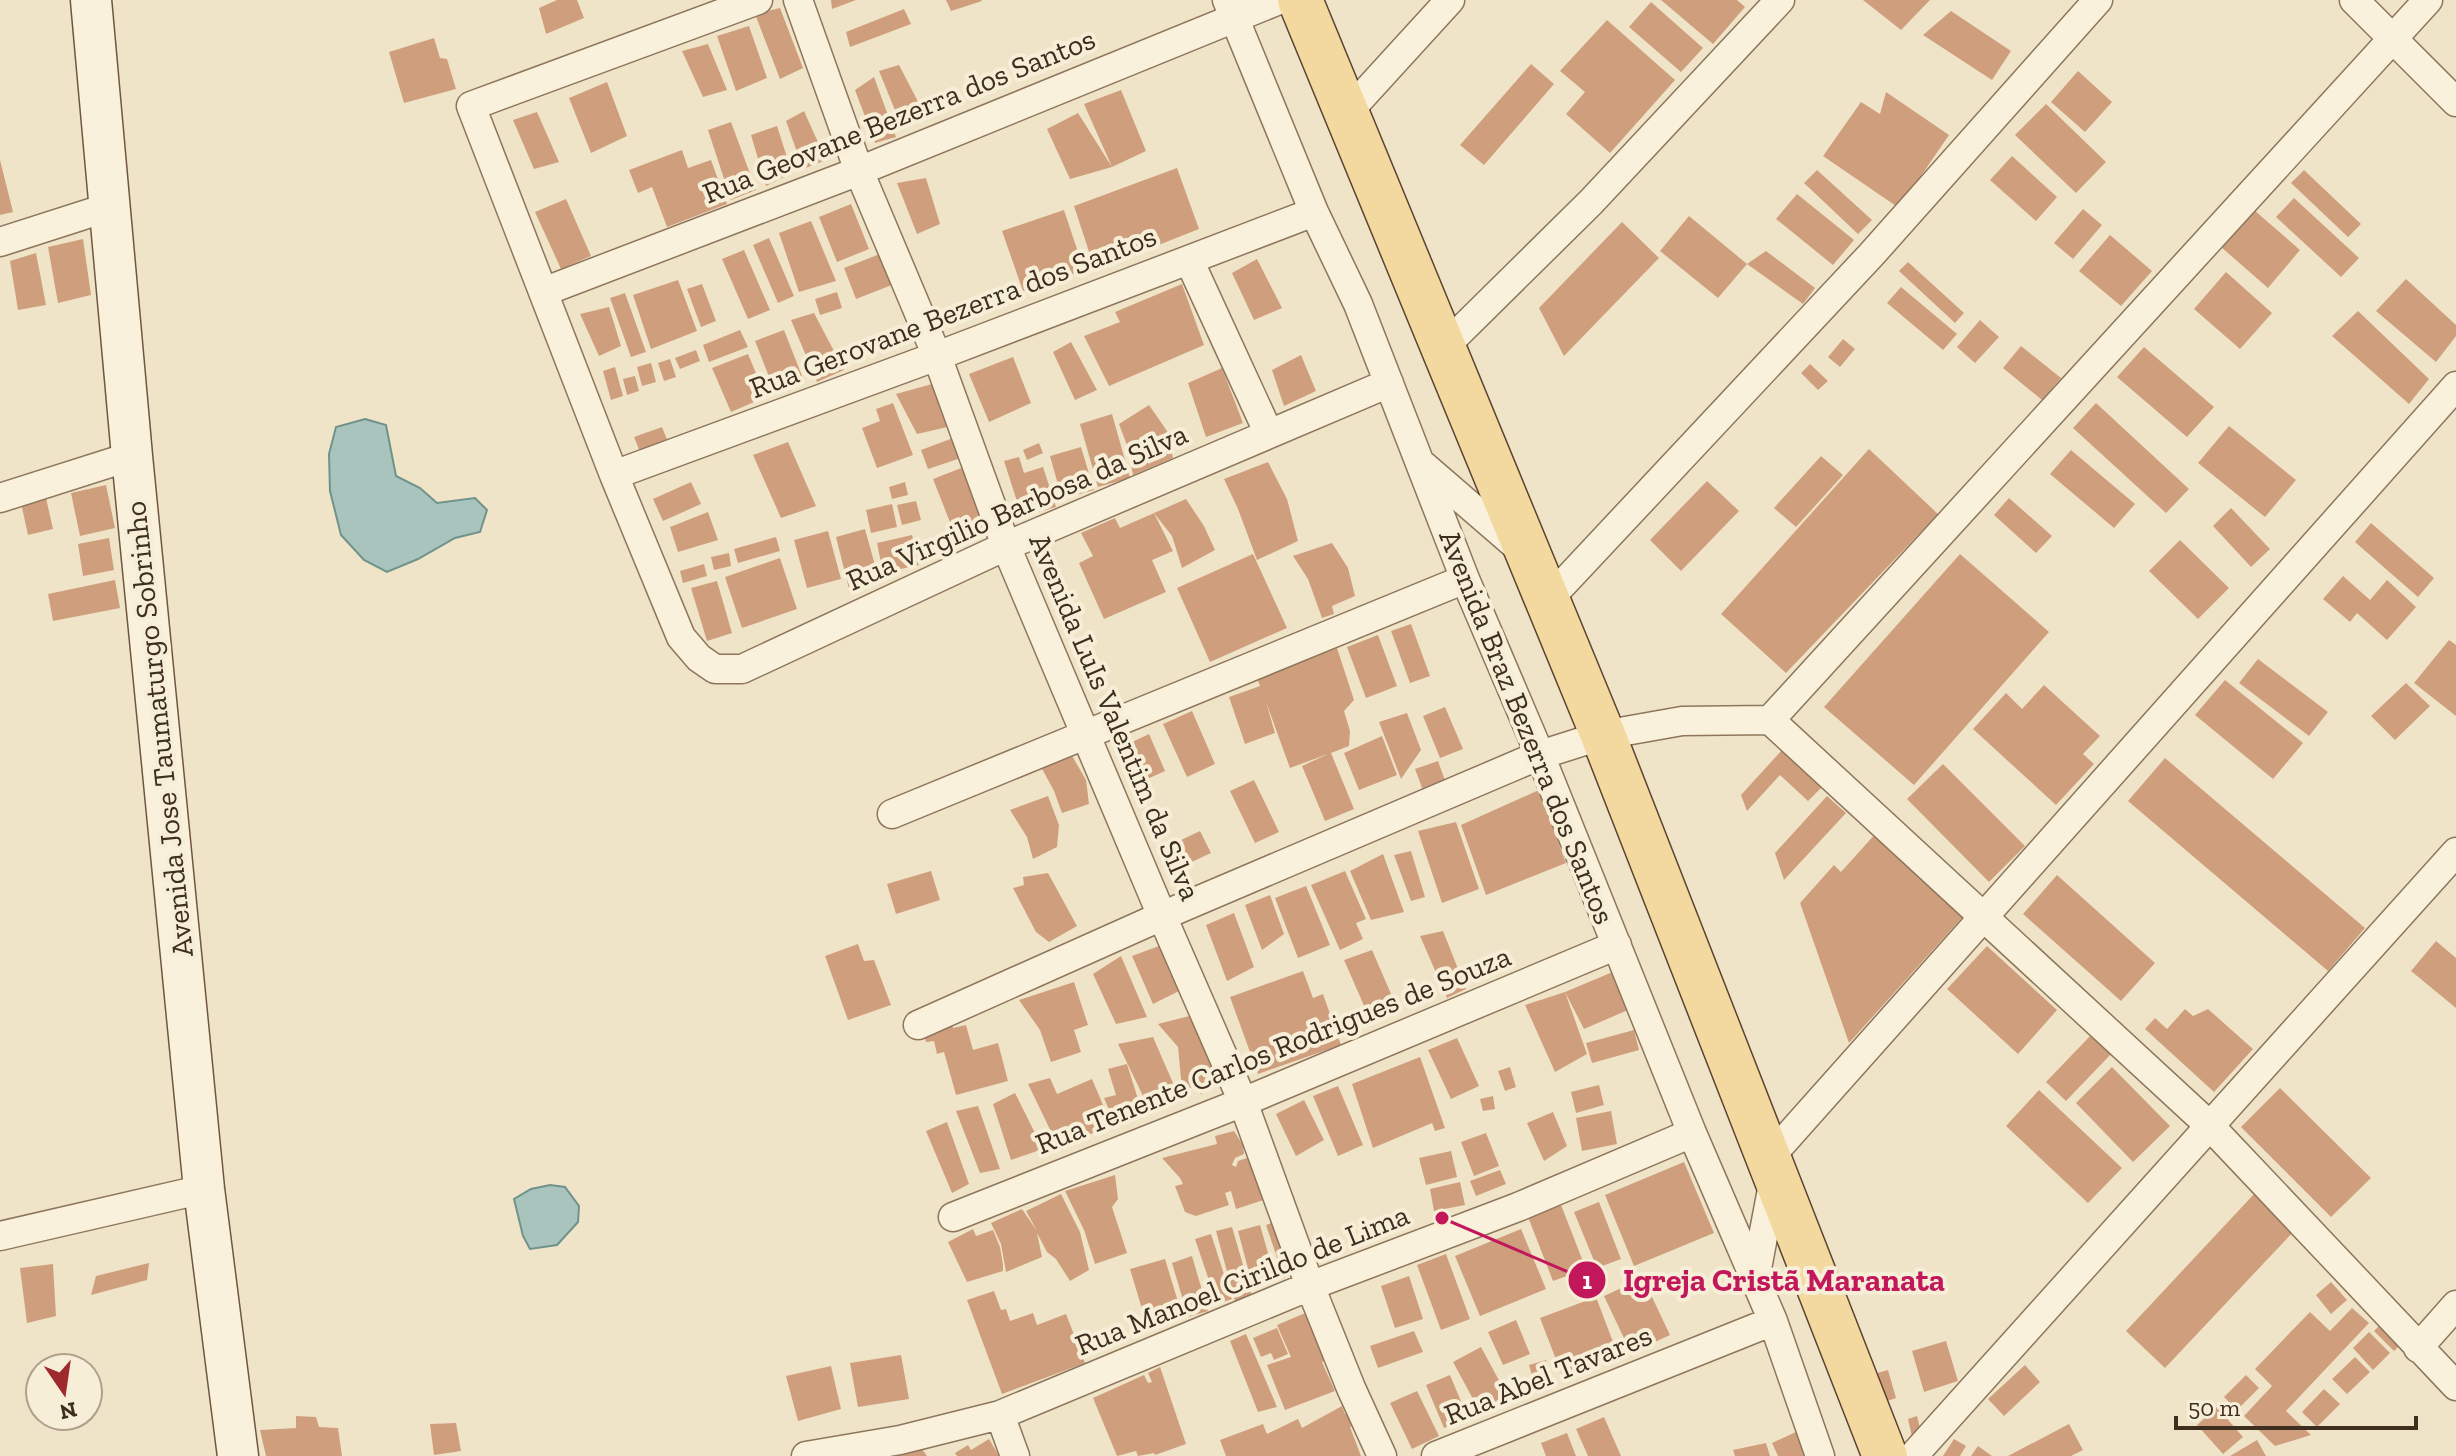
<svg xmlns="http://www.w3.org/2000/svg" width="2456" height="1456" font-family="'Zilla Slab',serif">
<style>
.water{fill:#a9c4bc;stroke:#6f938a;stroke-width:2}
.building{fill:#cf9f7d}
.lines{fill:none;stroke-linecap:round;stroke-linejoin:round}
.street-casing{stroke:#8d765c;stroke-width:31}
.secondary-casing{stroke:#6f573f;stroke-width:43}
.primary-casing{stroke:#5b4430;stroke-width:47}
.street{stroke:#faf1dc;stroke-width:28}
.secondary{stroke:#faf1dc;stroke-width:40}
.primary{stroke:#f3d9a0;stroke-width:44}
.labels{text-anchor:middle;stroke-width:8;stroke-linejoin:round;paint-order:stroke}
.street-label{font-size:30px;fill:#3d2e20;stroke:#f7eed8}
.leader{fill:none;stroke:#c2185b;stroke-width:3}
.callout-dot{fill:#c2185b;stroke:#f7eed8;stroke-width:3}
.mark-label{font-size:24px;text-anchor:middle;font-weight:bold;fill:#fff}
.callout-label{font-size:32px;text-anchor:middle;font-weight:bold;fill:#c2185b;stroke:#f7eed8;stroke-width:8;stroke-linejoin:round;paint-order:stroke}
</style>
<rect width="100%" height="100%" fill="#f0e4c8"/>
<!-- water -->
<path class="water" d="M365,419l21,6 10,51 24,12 17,15 38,-5 12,12 -7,22 -25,6 -37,21 -31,13 -23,-12 -23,-25 -11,-44 -1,-37 7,-27z
M550,1185l15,2 14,19 -1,16 -21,23 -27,4 -7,-13 -9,-37 17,-10z"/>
<!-- building -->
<path class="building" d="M557,0h20l7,18 -38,16 -7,-26z
M831,0h25l-24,9z
M946,0h35l1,1 -31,10z
M1661,0h76l8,7 -32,37z
M1863,0h67l-29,30z
M1651,2l52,46 -22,24 -52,-45z
M780,8l23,60 -23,11 -25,-65z
M904,9l7,15 -61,23 -4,-15z
M1951,11l60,40 -19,29 -69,-45z
M1607,20l68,60 -65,73 -44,-39 19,-22 -25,-21z
M749,26l18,52 -31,13 -19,-55z
M434,38l6,20 7,1 9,30 -52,14 -15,-51z
M708,44l19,46 -24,7 -21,-46z
M1531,64l23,20 -70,81 -24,-20z
M899,65l26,50 -24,10 -22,-54z
M2078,71l34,31 -27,30 -34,-30z
M874,77l22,60 -21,6 -20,-53z
M607,82l20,54 -36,17 -22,-55z
M1121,90l25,61 -34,16 -42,12 -23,-50 31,-16 34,54 -28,-63z
M1886,92l63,43 -50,73 -76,-52 38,-54 19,12z
M2046,104l60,58 -30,31 -61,-58z
M804,111l22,49 -23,9 -17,-48z
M537,112l22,50 -25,7 -21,-49z
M731,122l25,68 -25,10 -23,-70z
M777,126l15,47 -26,13 -15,-51z
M682,150l6,18 23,-8 16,44 -60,23 -15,-40 -14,6 -9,-23z
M2012,156l45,41 -21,24 -46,-41z
M0,160l13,52 -13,3z
M1177,168l22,61 -104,41 -21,-64z
M1817,170l55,50 -14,14 -54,-51z
M2304,170l57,54 -13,13 -57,-54z
M926,178l14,46 -23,10 -20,-51z
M1797,194l57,46 -21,25 -57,-46z
M2294,198l65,60 -18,19 -65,-60z
M566,199l25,57 -30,13 -26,-57z
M851,204l18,45 -32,13 -18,-45z
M2083,209l19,16 -29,34 -19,-16z
M1064,210l20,60 -61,21 -21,-60z
M2254,210l46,40 -32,38 -47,-41z
M1689,216l58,48 19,-13 49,37 -12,16 -56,-40 -29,34 -58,-47z
M811,221l25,60 -37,11 -20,-59z
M1622,222l37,36 -95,98 -25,-48z
M2110,235l42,36 -31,35 -42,-35z
M769,238l25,58 -16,7 -25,-58z
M83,239l8,56 -33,8 -10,-56z
M744,250l26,60 -22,9 -26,-60z
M885,252l12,31 -41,16 -12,-31z
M36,253l10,52 -28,5 -8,-49z
M1257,259l25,49 -28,12 -22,-47z
M1908,262l56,51 -9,10 -56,-52z
M2226,272l46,41 -32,36 -46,-40z
M2406,279l50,46v11l-20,26 -60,-51z
M678,280l19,51 -46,18 -18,-54z
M702,284l14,37 -15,6 -14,-38z
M1182,284l22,61 -95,41 -25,-50 36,-14 -5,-10z
M1901,287l56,47 -14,16 -56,-47z
M837,292l5,16 -22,7 -5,-16z
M625,293l21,59 -15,5 -21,-59z
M609,307l12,39 -22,10 -19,-42z
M2358,311l71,68 -20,25 -77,-68z
M814,313l30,57 -27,12 -26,-62z
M1980,320l19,17 -24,26 -18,-16z
M740,330l8,17 -39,15 -6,-17z
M784,330l20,51 -29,11 -20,-51z
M1843,339l12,10 -15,18 -12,-10z
M1071,342l26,48 -22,10 -22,-48z
M2021,346l40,32 -19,22 -39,-32z
M2144,347l70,60 -27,30 -70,-60z
M696,350l4,11 -20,8 -5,-11z
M748,354l18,43 -35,15 -19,-44z
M1301,355l15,36 -32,15 -12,-36z
M1013,357l18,46 -42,19 -20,-48z
M670,359l6,18 -12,4 -6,-18z
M651,363l5,19 -14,4 -5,-19z
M1810,364l18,17 -10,9 -17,-17z
M615,367l8,29 -12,4 -8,-29z
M1222,368l21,55 -37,14 -18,-54z
M635,376l4,15 -12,4 -4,-16z
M932,384l20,42 -35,8 -21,-40z
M893,403l20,52 -36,13 -15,-40 18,-7 -4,-12z
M2096,403l93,86 -23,24 -93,-85z
M1149,405l18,26 6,27 -40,17 -5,-27 -9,-24z
M1112,414l18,64 -32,9 -18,-63z
M2229,426l67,54 -31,37 -67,-54z
M662,427l6,15 -28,10 -6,-15z
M953,438l8,20 -33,11 -7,-19z
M788,442l28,64 -35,12 -28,-63z
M1039,443l4,10 -16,7 -4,-10z
M1081,447l13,43 -32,9 -12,-43z
M1869,449l69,65 -152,159 -65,-59z
M2071,450l64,54 -21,24 -64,-54z
M1821,456l22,19 -47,52 -22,-19z
M1019,457l5,16 19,-6 13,40 -34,10 -18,-56z
M1268,462l19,37 11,42 -41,19 -19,-51 -14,-30z
M964,467l24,61 -31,12 -24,-61z
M1707,481l32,30 -58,60 -31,-31z
M691,482l10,22 -38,17 -10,-22z
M905,482l3,13 -16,4 -3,-12z
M106,485l9,43 -35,8 -9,-43z
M46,498l7,31 -25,6 -7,-32z
M2009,498l43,38 -16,17 -42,-38z
M1186,499l18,27 11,24 -33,18 -10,-32 -18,-23 19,38 -21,9 14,32 -62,27 -25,-56 14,-7 -12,-23 34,-15 5,10z
M916,501l5,19 -19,5 -5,-20z
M892,504l5,23 -26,6 -5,-23z
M2231,508l39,41 -19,18 -38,-41z
M708,512l10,28 -40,12 -8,-25z
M2371,523l63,55 -16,19 -63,-55z
M865,529l11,40 -26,24 -14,-56z
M828,531l13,48 -34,9 -13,-48z
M912,535l7,30 -36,8 -6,-30z
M776,537l4,14 -42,12 -4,-14z
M109,538l5,32 -31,6 -5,-32z
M2180,540l49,48 -31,31 -49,-48z
M1332,543l16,25 7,28 -23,10 2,8 -12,4 -14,-39 -15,-23z
M729,553l2,13 -17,4 -3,-13z
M1253,554l34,74 -77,34 -33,-74z
M1960,554l89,78 -135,153 -90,-78z
M780,558l17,51 -55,19 -17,-51z
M704,564l3,12 -24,7 -3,-12z
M2343,576l27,24 17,-20 29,27 -29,33 -30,-27 -7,9 -27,-23z
M115,580l5,28 -67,13 -5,-27z
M717,581l15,52 -25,8 -16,-53z
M1411,624l19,52 -20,7 -19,-52z
M1378,635l19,51 -31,12 -19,-51z
M2449,640l7,5v71l-42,-33z
M1322,641l4,11 11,-4 17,52 -10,11 6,20 -1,15 -18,7 23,56 -29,12 -23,-55 26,-12 -38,14 -24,-66 9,31 -30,11 -16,-47 31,-11 -3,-8z
M2258,659l70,53 -19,24 -70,-53z
M2225,680l78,63 -30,36 -78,-64z
M2406,683l24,23 -35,34 -24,-24z
M2044,685l56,51 -17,18 11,10 -38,41 -83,-76 33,-36 16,16z
M1445,707l18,42 -23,9 -17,-42z
M1192,711l23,53 -28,13 -24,-53z
M1407,713l14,37 -20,29 -22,-57z
M1149,734l16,37 -20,9 -17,-36z
M1382,736l15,39 -38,15 -15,-37z
M1782,750l40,37 -14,14 -28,-26 -33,36 -6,-16z
M1071,754l15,26 3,24 -27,9 -8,-22 -14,-26z
M2165,758l200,170 -37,43 -200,-170z
M1438,761l9,25 -23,7 -9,-24z
M1943,764l82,82 -36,36 -82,-83z
M1254,780l25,52 -24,11 -25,-52z
M1539,790l27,73 -80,32 -25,-70z
M1048,796l11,29 -2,22 -24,12 -6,-22 -17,-27z
M1827,796l19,17 -62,67 -9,-27z
M1456,822l23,67 -37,14 -24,-72z
M1200,831l11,22 -26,12 -10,-22z
M1877,832l90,80 -118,131 -49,-140 34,-38 7,7z
M1411,851l14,46 -14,4 -17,-46z
M1383,854l21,58 -33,8 -21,-49z
M931,871l9,29 -44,14 -9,-30z
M1345,871l21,48 -10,4 7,16 -23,11 -29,-65z
M1048,873l29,53 -28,16 -13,-10 -23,-44 11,-3 -1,-8z
M2057,875l98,88 -34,38 -98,-87z
M1306,886l24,59 -32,13 -23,-60z
M1270,895l14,39 -22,16 -17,-45z
M1234,913l20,54 -27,14 -21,-56z
M1443,931l23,58 -19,9 -27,-62z
M2436,941l20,17v50l-45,-37z
M858,944l6,17 10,-1 17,45 -43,15 -23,-64z
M1159,946l20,45 -26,13 -21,-48z
M1987,946l70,64 -39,44 -71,-65z
M1372,950l26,60 -29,7 -25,-57z
M1121,956l26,61 -31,7 -23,-50z
M1303,971l10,27 10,-4 18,51 -83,29 -28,-77z
M1615,971l13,39 -44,19 -19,-37z
M1074,982l14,43 -14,5 7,22 -30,10 -11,-32 -21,-30z
M1565,992l22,62 -32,18 -30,-67z
M2185,1009l8,7 15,-7 45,40 -39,43 -69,-63 10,-11 12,11z
M1201,1013l22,67 -22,14 -5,-7 -14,2 -4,-42 -20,-23z
M950,1019l3,9 13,-3 7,25 25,-7 10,38 -52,14 -12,-43 -7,2 -3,-13 -8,1 -4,-16z
M1634,1030l5,20 -47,13 -6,-20z
M2092,1034l20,19 -46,48 -20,-19z
M1153,1037l20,46 4,20 -30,11 -5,-20 -24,-50z
M1457,1038l22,48 -28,13 -23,-49z
M1420,1057l25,71 -10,3 -3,-8 -59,25 -21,-64z
M1127,1064l16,51 -28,9 -11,-26 12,-3 -8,-26z
M1510,1067l6,20 -11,4 -7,-20z
M2112,1067l58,59 -37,36 -57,-59z
M1050,1078l7,16 35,-15 20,47 -54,20 -30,-62z
M1599,1085l5,20 -28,8 -5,-21z
M1338,1086l25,59 -25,11 -25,-60z
M2280,1088l91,90 -40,39 -90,-90z
M2039,1090l83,78 -34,35 -82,-77z
M1015,1093l28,56 -32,11 -18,-56z
M1493,1096l2,13 -12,2 -3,-12z
M1304,1100l20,40 -28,16 -20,-42z
M978,1106l22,63 -20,4 -24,-62z
M1611,1111l6,33 -35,7 -6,-33z
M1553,1112l14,34 -23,15 -17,-38z
M947,1122l22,62 -17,9 -26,-62z
M1234,1131l9,14 1,9 -9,4 -3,7 4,2 2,-6 21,-7 14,43 -37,12 -5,-18 -6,2 4,12 -33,11 -11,-4 -10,-26 8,-2 -3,-6 -18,-20 55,-14 -2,-8z
M1486,1133l13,33 -25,10 -13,-34z
M1451,1151l6,26 -31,8 -7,-27z
M1684,1162l30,71 -80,33 -29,-71z
M1500,1170l6,14 -30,12 -6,-15z
M1115,1175l3,24 -6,8 15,46 -32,11 -11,-34 -19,-39z
M1460,1182l5,23 -31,6 -4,-22z
M2255,1193l40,37 -130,138 -39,-37z
M1061,1194l19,38 9,38 -19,11 -14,-22 -9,-7 -10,-19 5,24 -36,15 -5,-28 -10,-21 31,-14 15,22 -11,-20z
M1599,1202l22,57 -24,9 -23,-56z
M1561,1205l25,64 -33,12 -25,-64z
M1280,1220l18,53 -14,5 -18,-53z
M1260,1225l16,56 -23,6 -15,-56z
M1232,1227l20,69 -17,5 -19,-70z
M973,1229l3,7 17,-6 7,17 3,18v6l-36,11 -19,-40z
M1521,1229l25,60 -66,27 -25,-60z
M1211,1234l21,65 -15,5 -22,-65z
M1446,1254l24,65 -29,11 -24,-65z
M1192,1256l16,55 -20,6 -16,-54z
M1165,1259l18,59 -35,11 -18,-60z
M149,1263l-2,17 -56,15 5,-19z
M53,1264l3,52 -29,7 -7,-55z
M1409,1276l14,43 -28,9 -14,-42z
M1643,1278l27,57 -39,18 -27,-57z
M2331,1282l16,18 -16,14 -15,-19z
M994,1291l7,19 5,-1 4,12 23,-8 4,12 29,-11 19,49 -83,31 -35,-94z
M1596,1297l22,58 -56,20 -22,-57z
M2352,1308l17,15 -83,88 25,24 -36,11 -31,-30 28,-30 -17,-17 55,-57 20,19z
M1310,1311l21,47 -9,4 13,29 -50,19 -18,-45 24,-8 -14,-32z
M1516,1320l14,34 -27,11 -15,-33z
M2383,1322l20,20 -9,9 -20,-20z
M1277,1328l11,26 -14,6 -3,-7 -10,4 -8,-19z
M1414,1331l9,21 -45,16 -8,-22z
M2369,1332l21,21 -17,17 -20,-22z
M1246,1334l31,73 -19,5 -28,-71z
M1946,1341l12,40 -34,11 -12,-41z
M1481,1347l27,50 -28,15 -27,-50z
M901,1355l8,44 -51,8 -8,-44z
M2355,1357l15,15 -23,22 -15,-15z
M1546,1360l8,24 -18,5 -7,-24z
M2025,1365l15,17 -36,34 -16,-17z
M831,1366l10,43 -43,12 -12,-45z
M1160,1367l26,77 -31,11 -1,-2 -16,3 -2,-5 -19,5 -24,-58 51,-23 4,8 4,-1 -4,-9z
M1888,1370l8,28 -18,6 -8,-29z
M1450,1375l18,43 -24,10 -18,-43z
M2246,1375l13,13 -22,22 -13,-13z
M2324,1389l16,15 -23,23 -15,-15z
M1417,1391l22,45 -27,13 -22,-46z
M1342,1406l3,8 7,-3 6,12 -8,4 11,29h-135l-6,-16 43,-16 4,10 31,-15 4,9z
M2217,1407l26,30 -20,17 -26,-29z
M296,1416l20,1 3,10 19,1 4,28h-76l-6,-26 36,-2z
M1917,1416l4,16 -9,5 -4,-18z
M1604,1417l17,39h-33l-12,-27z
M456,1423l5,28 -27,4 -4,-31z
M2069,1424l14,26 -12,6h-63z
M1796,1432l10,24h-28l-6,-13z
M1567,1433l9,23h-30l-5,-13z
M989,1439l10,17h-42l-2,-3 13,-8 3,5z
M1954,1439l12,7 -6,10h-17z
M2257,1440l9,16h-36z
M1766,1443l4,13h-35l-2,-6z
M1978,1446l14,10h-21z
M922,1449l5,7h-32v-1z"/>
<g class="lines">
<!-- street casing -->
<g class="street-casing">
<path id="street" d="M758,0l-287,106 143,369 67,162 18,21 16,11h27l264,-123 383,-163
M798,0l61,171 78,185 69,190 156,370 81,186 67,184 41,102 31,68
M1227,0l87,212 44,92 107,275 75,176 152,378 81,188 47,135
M2354,0l102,102
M1346,114l104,-114
M0,242l109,-35
M1189,260l80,174
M543,292l316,-121 420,-171
M1442,349l149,-147 189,-202
M1424,466l96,83
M614,475l323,-119 377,-144
M0,498l132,-42
M1547,601l324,-346 227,-255
M1770,720l658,-720
M892,814l573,-235
M918,1025l244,-109 378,-161 63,-20 79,-14 88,-1 439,405 247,261
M1769,1158l687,-772
M953,1217l290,-115 374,-157
M0,1236l204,-47
M1755,1279l19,-100
M2418,1348l38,-43
M1000,1415l15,41
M806,1456l94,-16 100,-25 310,-129 208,-79 174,-74
M1436,1456l337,-135
M1913,1456l543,-604"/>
</g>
<!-- secondary casing -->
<g class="secondary-casing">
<path id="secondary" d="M91,0l41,456 72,733 34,267"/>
</g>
<!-- primary casing -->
<g class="primary-casing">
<path id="primary" d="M1300,0l303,735 282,721"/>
</g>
<!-- street -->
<use href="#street" class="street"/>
<!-- secondary -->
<use href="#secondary" class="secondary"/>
<!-- primary -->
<use href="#primary" class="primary"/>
</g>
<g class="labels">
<!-- street labels -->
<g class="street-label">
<text transform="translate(899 116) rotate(-22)" y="10">Rua Geovane Bezerra dos Santos</text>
<text transform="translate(953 312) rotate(-21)" y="10">Rua Gerovane Bezerra dos Santos</text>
<text transform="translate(1017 507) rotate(-24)" y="10">Rua Virgilio Barbosa da Silva</text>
<text transform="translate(1115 717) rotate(67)" y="10">Avenida LuIs Valentim da Silva</text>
<text transform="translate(1527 727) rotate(68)" y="10">Avenida Braz Bezerra dos Santos</text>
<text transform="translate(159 729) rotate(-96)" y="10">Avenida Jose Taumaturgo Sobrinho</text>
<text transform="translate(1273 1050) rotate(-22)" y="10">Rua Tenente Carlos Rodrigues de Souza</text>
<text transform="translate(1242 1280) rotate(-22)" y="10">Rua Manoel Cirildo de Lima</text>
<text transform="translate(1548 1375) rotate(-22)" y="10">Rua Abel Tavares</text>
</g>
</g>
<!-- callouts -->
<path class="leader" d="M1442 1218L1587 1280"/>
<g class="callout-dot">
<circle cx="1442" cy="1218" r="8"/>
<circle cx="1587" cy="1280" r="20"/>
</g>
<g class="mark-label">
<text x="1587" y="1289">1</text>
</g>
<g class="callout-label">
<text x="1784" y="1291">Igreja Cristã Maranata</text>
</g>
<!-- north arrow -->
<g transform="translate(64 1392) rotate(167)"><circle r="38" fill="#f7eed8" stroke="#ada18e" stroke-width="2"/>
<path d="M0-6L14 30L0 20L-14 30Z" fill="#9e2a2b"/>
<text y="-12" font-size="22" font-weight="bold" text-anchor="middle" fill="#3d2e20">N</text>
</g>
<!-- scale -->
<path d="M2176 1416v12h240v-12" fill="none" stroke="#3d2e20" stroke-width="4"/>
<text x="2188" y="1416" font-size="24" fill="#3d2e20" stroke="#f7eed8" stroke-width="6" paint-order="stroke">50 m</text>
</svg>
